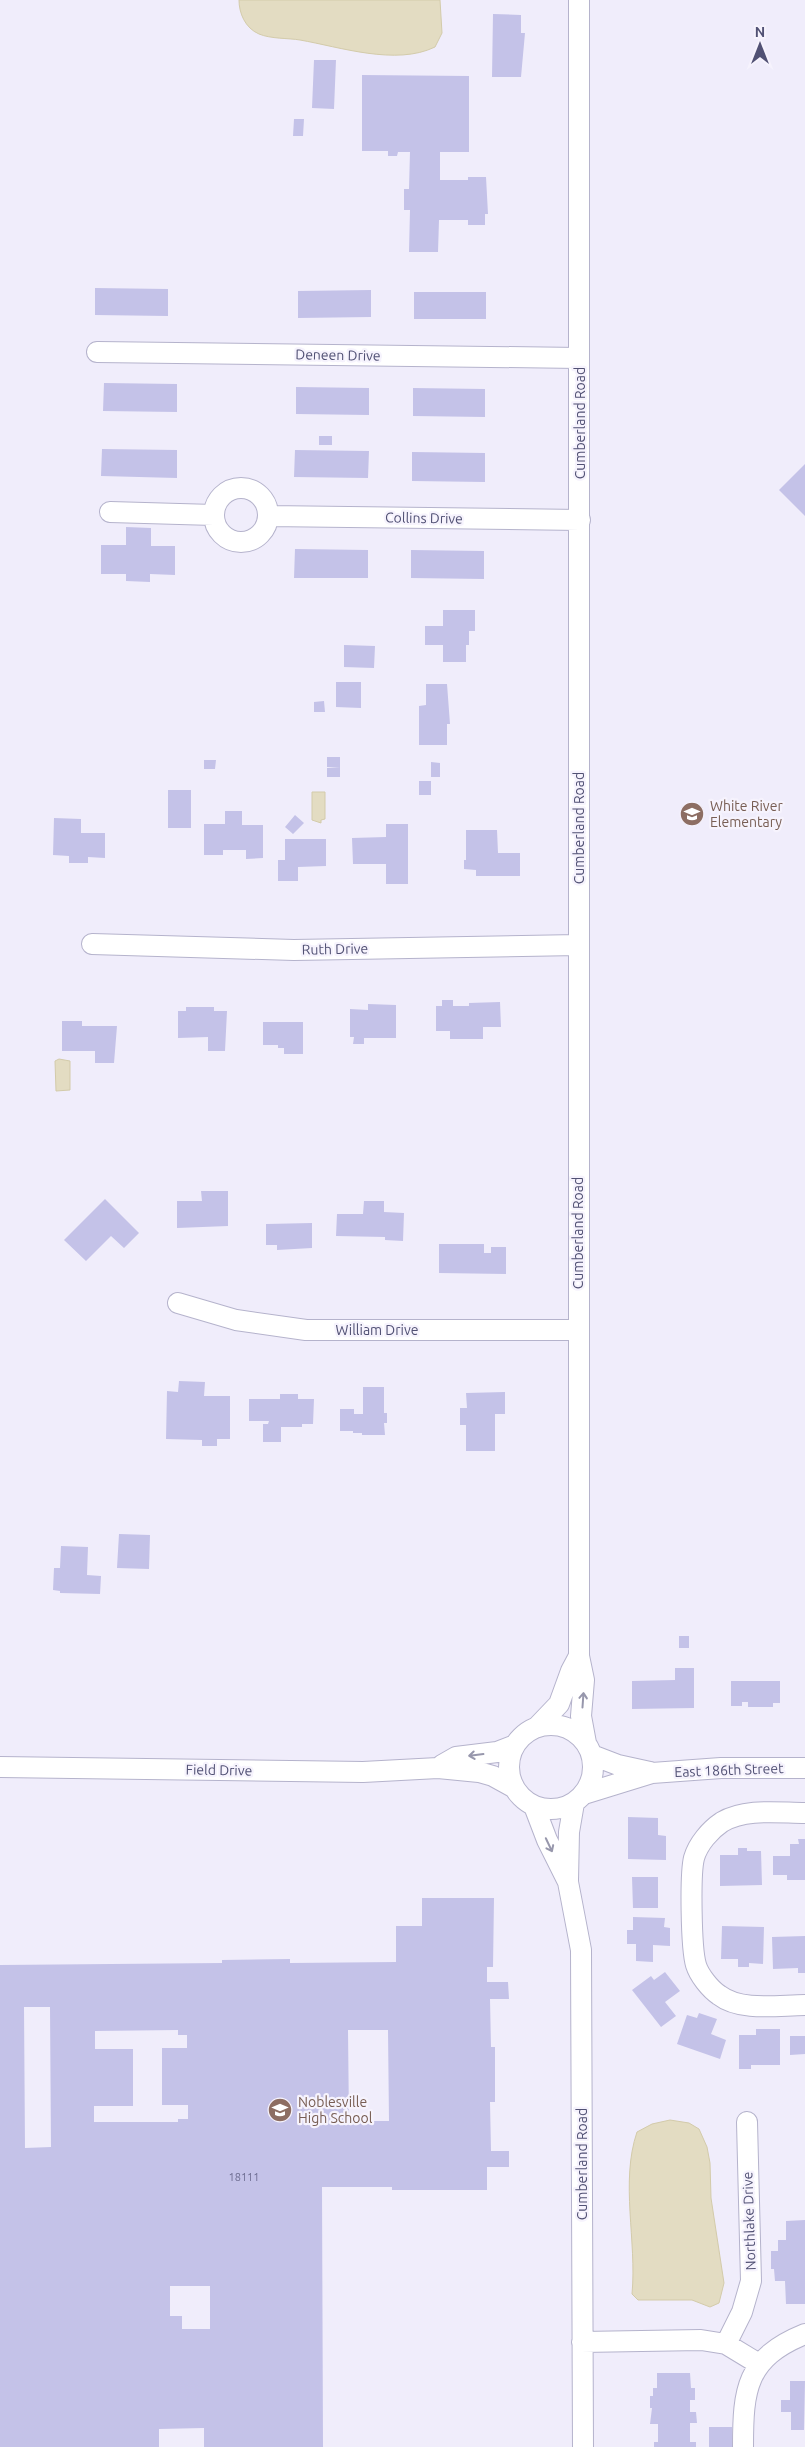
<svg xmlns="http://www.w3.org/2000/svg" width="805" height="2447" font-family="Ubuntu,sans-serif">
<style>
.water{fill:#e3dcc2;stroke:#d3cbaa}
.building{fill:#c4c2e8;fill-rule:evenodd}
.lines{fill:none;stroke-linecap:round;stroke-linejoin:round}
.minor-casing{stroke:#b5b3cc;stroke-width:22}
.minor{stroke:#fff;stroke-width:20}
.oneway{stroke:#9797ac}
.labels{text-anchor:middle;stroke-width:4.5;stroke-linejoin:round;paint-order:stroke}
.number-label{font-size:11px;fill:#6e6d91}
.street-label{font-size:14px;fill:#515174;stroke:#f6f3fd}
.education-label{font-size:14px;fill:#785e54;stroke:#f6f3fd;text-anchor:start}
</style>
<rect width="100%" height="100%" fill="#f0edfb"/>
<!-- water -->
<path class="water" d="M239,0h201l2,33 -7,14c-39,19 -95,0 -135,-7 -12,-2 -29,-1 -41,-6 -14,-6 -20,-21 -20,-34z
M312,792h13v27l-4,1v3l-9,-3z
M59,1059l11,2v29l-14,1 -1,-30z
M670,2120l19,3 10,6 8,18 3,16 1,35 13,85 -5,20 -9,4 -18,-7h-54l-6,-6c5,-53 -12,-112 5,-162l15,-8z"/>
<!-- building -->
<path class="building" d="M493,14l28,1v18h4l-4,44h-29z
M314,60h22l-2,49 -22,-1z
M362,75l107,1v76h-29v28h28v-3h18l2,37h-3v11h-17v-5h-29l-1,32h-29l1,-42h-6v-21h5l1,-37h-12l-1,4h-9v-5h-26z
M294,119h10l-1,17h-10z
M95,288l73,1v27l-73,-1z
M371,290v27l-73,1v-27z
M414,292h72v27h-72z
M104,383l73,1v28l-74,-1z
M296,387l73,1v27l-73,-1z
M413,388l72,1v28l-72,-1z
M319,436h13v9h-13z
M102,449l75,1v28l-76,-2z
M295,450l74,1 -1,27 -74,-1z
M412,452l73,1v29l-73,-1z
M805,464v52l-26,-26z
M126,527l25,1v18h24v29l-25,-1v8l-24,-1v-7h-25v-29h25z
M295,549l73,1v28h-74z
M411,550l73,1v28l-73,-1z
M443,610h32v21h-6v14h-3v17h-23v-17h-18v-19h18z
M344,645l31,1 -1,22 -30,-1z
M336,682h25v26l-25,-1z
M426,684h21l3,40h-3v21h-28v-39l7,-1z
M324,701l1,11h-11v-10z
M327,757h13v10h-13z
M204,760h12l-1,9h-11z
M431,762l9,1v14h-9z
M340,767v10h-13v-9z
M419,781h12v14h-12z
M168,790h23v38h-23z
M225,811h17v14h21v33l-17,1v-9h-23v5h-19v-31h21z
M295,815l9,8 -11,11 -8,-7z
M54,818l27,1v14h24v25l-17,-1v6h-19v-7l-16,-1z
M386,824h22v60h-22v-20h-33l-1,-26 34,-1z
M466,830h31l1,23h22v23h-44v-6l-12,-1v-9h2z
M285,839h41v27l-28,1v14h-20v-21h7z
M442,1000h11v6h16v-3l31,-1 1,25h-18v12h-33v-8h-14v-25h6z
M368,1004l28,1v33h-32v6h-11l1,-7h-4v-28l18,1z
M186,1007h28v4h13l-2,40h-17v-14l-30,1v-27h8z
M62,1021h20v5h35l-3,37h-19v-12h-33z
M263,1022h40v32h-19v-6h-6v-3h-15z
M201,1191h27v35l-51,2v-27h25z
M105,1199l34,34 -15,15 -13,-12 -25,25 -22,-21z
M364,1201h20v11l20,1 -1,28 -18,-1v-3l-49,-1 1,-22h26z
M312,1223v25l-35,2v-5h-11v-21z
M439,1244h45v9h7v-6h15v27l-67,-1z
M179,1381l26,1 -1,14h26v43h-13v7h-15v-6l-36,-1 1,-48 11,1z
M363,1387h21v26h3v10h-3l1,12h-23v-2h-9v-2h-13v-22h14v5h9z
M505,1392v22h-10v37h-29v-26h-6v-17h7l-1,-15z
M280,1394h18v5h16l-1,25h-11v3h-21v15h-18v-18h5l1,-3h-20v-22h31z
M119,1534l31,1 -1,34 -32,-1z
M61,1546l27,1 -1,28 14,1 -1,18 -40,-1v-2l-7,-1 1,-22h6z
M679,1636h10v12h-10z
M675,1668h19v40l-62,1v-28l43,-1z
M731,1681h49v22h-7v4h-25v-5h-6v4h-11z
M628,1817l30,1v17l8,1v24l-38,-1z
M798,1839h7v41h-18v-5h-14v-19h17v-12h9z
M738,1848h9v3h14l1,34 -42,1v-31h18z
M632,1877h26v31h-25z
M422,1898h72l-1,69h-6v15h21l1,17h-19l1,48h4v55h-5l1,49h18v16h-22v23h-95v-3h-70l1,260h-119v-19l-45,1v18h-159v-482l222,-2v-3l68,-1v4l106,-1v-36h26zM24,2007h26l1,140 -26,1zM178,2030v5h9v13h-25v57h26v14h-10v3h-84v-16h39v-57h-38v-18zM348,2030h40l1,91h-40zM170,2286h40v43h-28v-13h-12z
M633,1917l32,1 -1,9 6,1v18l-17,-1v17l-17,-1v-17h-9v-14h6z
M722,1926l42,1 -1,37 -14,-1v4h-11v-8h-17z
M805,1936v37h-7v-5l-25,1 -1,-32z
M665,1972l15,19 -15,11 11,14 -15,11 -29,-37 19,-14 3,4z
M699,2013l18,6 -6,15 15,6 -6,19 -43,-15 10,-29 10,3z
M756,2029h24v36h-29v4h-12v-34h17z
M790,2036h15v18l-15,1z
M805,2220v84h-19l-1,-23h-10l-1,-12h-3v-18h7v-11h8v-19z
M657,2373h33l1,15h4v12h-5v12h6l1,11h-7v19h6v5h-42v-5h4v-18h-8l2,-16h-2v-12h3v-8h4z
M790,2381h15l-1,49h-13v-18h-10v-12h9z
M709,2427h23v20h-23z"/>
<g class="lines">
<!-- minor casing -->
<g class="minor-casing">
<path id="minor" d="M579,0v1656l5,24 -3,36 5,27
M97,352l482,6
M214 515a27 27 0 1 1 54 0a27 27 0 1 1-54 0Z
M110,512l104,3
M268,516l312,4
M92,944l202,6 284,-5
M178,1303l58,17 70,10h273
M509 1767a42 42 0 1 1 84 0a42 42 0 1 1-84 0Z
M537,1727l22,-23 12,-33 8,-15
M592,1755l26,10 32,7
M442,1765l14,-8 41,-5 18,-7
M0,1767l363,5 75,-4 41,4 14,4 20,11
M584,1794l68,-21 69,-5h84
M534,1806l13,34 21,42 13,68 2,497
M805,1813c-26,0 -59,-5 -83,9 -12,8 -24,22 -28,36 -4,16 -3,90 2,107 3,10 14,24 23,30 22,17 60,10 86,10
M568,1880l1,-48 5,-29
M582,2342l119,-2 25,4 33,20
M726,2344l16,-32 9,-31 -4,-159
M743,2447c0,-58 3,-89 62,-113"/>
</g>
<!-- minor -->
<use href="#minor" class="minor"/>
</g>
<!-- one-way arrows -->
<defs><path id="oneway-shaft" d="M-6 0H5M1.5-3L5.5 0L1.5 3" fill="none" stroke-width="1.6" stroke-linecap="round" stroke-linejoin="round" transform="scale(1.25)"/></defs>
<g class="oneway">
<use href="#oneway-shaft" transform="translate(583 1700) rotate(-86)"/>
<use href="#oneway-shaft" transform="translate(476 1755) rotate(173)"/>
<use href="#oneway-shaft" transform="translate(549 1845) rotate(65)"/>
</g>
<!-- icons -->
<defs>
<g id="school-disc" transform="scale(1.25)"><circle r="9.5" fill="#8d6e63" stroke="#f6f3fd"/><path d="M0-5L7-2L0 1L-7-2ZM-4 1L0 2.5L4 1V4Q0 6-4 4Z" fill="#fff"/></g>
</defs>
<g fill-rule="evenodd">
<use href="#school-disc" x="692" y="814"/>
<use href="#school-disc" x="280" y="2110"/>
</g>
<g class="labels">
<!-- number labels -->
<g class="number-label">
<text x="244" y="2181">18111</text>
</g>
<!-- street labels -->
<g class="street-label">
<text transform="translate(338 355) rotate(1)" y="5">Deneen Drive</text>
<text transform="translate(580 423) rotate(-90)" y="5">Cumberland Road</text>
<text transform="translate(424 518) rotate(1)" y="5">Collins Drive</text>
<text transform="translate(579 828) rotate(-90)" y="5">Cumberland Road</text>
<text transform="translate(335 949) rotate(-1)" y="5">Ruth Drive</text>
<text transform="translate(578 1233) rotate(-90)" y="5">Cumberland Road</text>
<text x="377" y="1335">William Drive</text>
<text transform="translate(219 1770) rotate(1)" y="5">Field Drive</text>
<text transform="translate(729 1770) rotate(-2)" y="5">East 186th Street</text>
<text transform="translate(582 2164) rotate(-90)" y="5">Cumberland Road</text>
<text transform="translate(749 2221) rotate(-92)" y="5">Northlake Drive</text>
</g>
<!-- education labels -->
<g class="education-label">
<text x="710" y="811">White River<tspan x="710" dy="16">Elementary</tspan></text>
<text x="298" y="2107">Noblesville<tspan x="298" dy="16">High School</tspan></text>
</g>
</g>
<!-- north arrow -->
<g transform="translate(760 45)" stroke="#f6f3fd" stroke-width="4" paint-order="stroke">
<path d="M0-4L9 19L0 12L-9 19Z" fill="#515174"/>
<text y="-8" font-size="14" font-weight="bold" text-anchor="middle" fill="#515174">N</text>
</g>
</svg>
